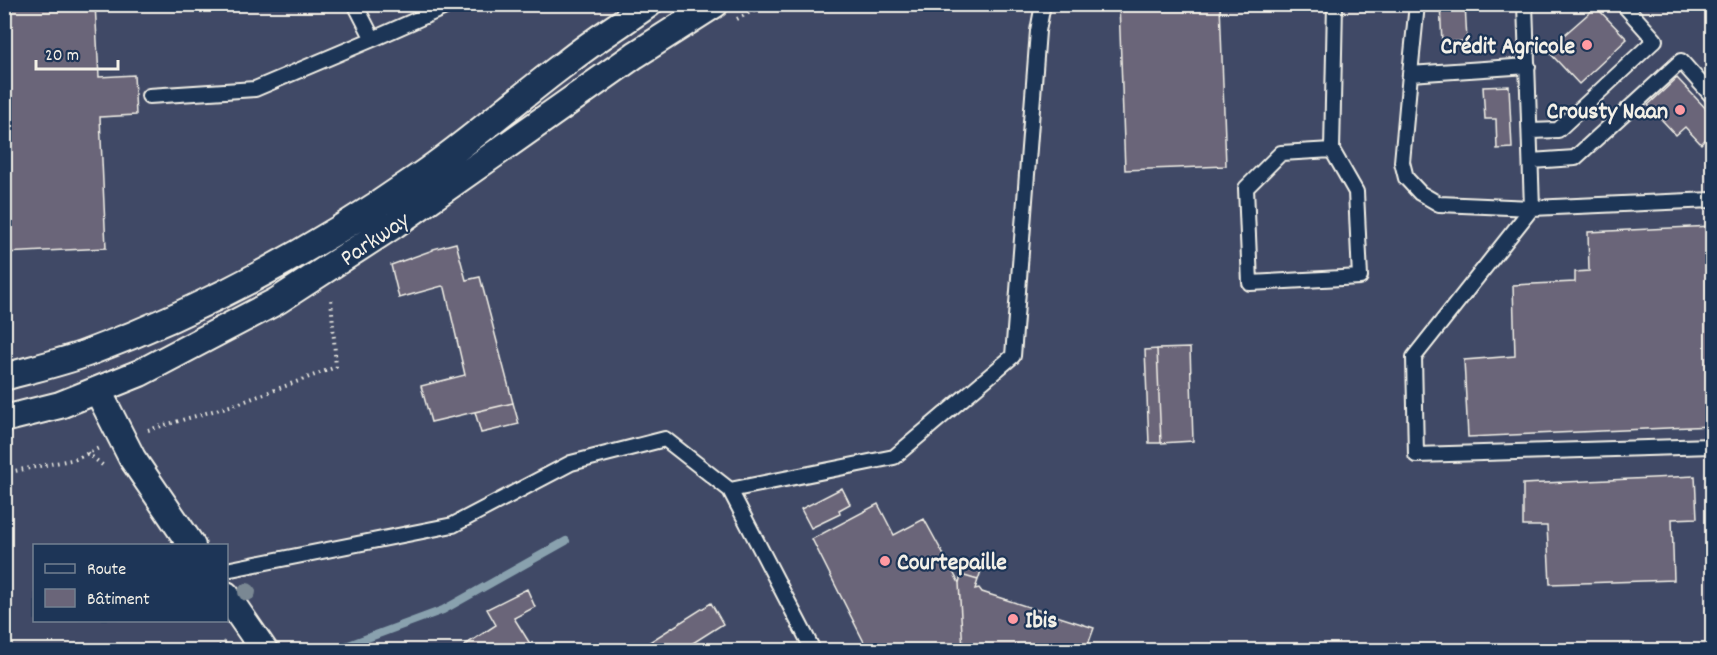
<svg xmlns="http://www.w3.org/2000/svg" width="1717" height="655" font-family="Dekko,sans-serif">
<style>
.built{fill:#3f4a66;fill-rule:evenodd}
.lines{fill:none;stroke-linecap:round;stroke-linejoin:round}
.stream{stroke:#89a1ae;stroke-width:8}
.building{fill:#6a6579;stroke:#f4f1e8;stroke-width:1.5}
.lane-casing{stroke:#f4f1e8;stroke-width:18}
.street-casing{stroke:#f4f1e8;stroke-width:30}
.path{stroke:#f4f1e8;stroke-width:4;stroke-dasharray:1.5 4.5;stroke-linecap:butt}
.lane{stroke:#1d3557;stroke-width:14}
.street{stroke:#1d3557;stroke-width:26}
.tree{fill:#7a8893}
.poi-dot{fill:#ff9aa2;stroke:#1d3557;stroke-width:2}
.labels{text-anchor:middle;stroke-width:4.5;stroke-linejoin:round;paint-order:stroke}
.poi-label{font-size:24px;font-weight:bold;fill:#f4f1e8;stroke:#1d3557;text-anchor:end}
.street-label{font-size:24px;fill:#f4f1e8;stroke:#1d3557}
</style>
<rect width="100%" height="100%" fill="#2c3f5e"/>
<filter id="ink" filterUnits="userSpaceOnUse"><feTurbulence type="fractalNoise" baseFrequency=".0167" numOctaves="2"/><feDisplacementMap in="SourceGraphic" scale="12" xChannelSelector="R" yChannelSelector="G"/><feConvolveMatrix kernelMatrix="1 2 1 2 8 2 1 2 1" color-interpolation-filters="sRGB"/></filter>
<g filter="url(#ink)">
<!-- built -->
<path class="built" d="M4,5h1708v645h-1707zM34,546h192v74h-192z"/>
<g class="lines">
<!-- stream -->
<path class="stream" d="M335,650l108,-40 123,-69"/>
</g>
<!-- building -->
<path class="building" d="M4,4h91l4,73 35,-2 2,40 -36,2 6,131 -102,5z
M1119,4h101l6,162 -101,4z
M1465,4l2,37 -25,1 -2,-37z
M1596,7l31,32 -48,45 -32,-34z
M1677,78l35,37v18l-11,11 -16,-17 -9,8 -28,-30z
M1509,86l3,62 -15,1 -1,-30h-11l-2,-32z
M1712,226v200l-244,11 -4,-77 51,-4 -2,-71 62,-3v-10l14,-1 -1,-39z
M456,243l10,37 14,-3 33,126 -82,19 -10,-36 44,-11 -20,-87 -3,-2 -43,12 -8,-33 42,-15v-1z
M1190,348l3,93 -32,2 -4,-94z
M1157,349l4,94h-12l-4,-93z
M513,403l6,21 -38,9 -6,-21z
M1695,476l2,42 -25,1 2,61 -124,4 -3,-58h-24v-42z
M842,488l8,16 -11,6 1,4 -29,14 -10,-19z
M878,504l16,31 30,-16 35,64 4,67h-95l-56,-111z
M965,563l17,5 -4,12 -17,-5z
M961,575l17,5 -3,9 4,-1 3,4 112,36 -8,22h-123l-4,-67z
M527,589l8,18 -21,11 20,32h-66l-3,-5 31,-20 -9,-16z
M711,603l12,21 -41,26h-45z"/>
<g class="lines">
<!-- lane casing -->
<g class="lane-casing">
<path id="lane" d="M355,4l18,35 79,-35
M1417,4l-7,70 118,-8
M1525,4l7,204 -118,149 2,98 296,-9
M1410,74l-8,88 4,16 14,15 19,11 93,4 180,-8
M149,96l106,-7 118,-50
M1531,131l27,-1 97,-90 -32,-36
M1332,150l-51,3 -35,35 4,95 110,-6 -4,-85 -24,-42 3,-146
M1531,161l44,-3 106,-97 31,35
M730,490l164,-33 119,-101 25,-325 5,-27
M226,570l227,-45 118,-62 94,-24 65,51 83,160"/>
</g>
<!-- street casing -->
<g class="street-casing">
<path id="street" d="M4,377c28,-8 56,-14 83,-24 118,-44 230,-105 333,-177 51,-35 97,-77 147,-114 26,-21 54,-38 82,-58
M98,391l34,67 60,88
M4,419l56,-14 80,-32 137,-72 117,-76 241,-170 80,-51
M226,595l38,55"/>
</g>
<!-- path -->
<path class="path" d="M737,19l29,-15
M148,430l92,-27 96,-36 -5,-69
M87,453l18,14
M4,473l72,-14 23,-11
M215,650l10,-8"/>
<!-- lane -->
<use href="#lane" class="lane"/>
<!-- street -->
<use href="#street" class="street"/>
</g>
<!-- trees -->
<circle class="tree" cx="247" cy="592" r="9"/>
</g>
<!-- markers -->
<g class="poi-dot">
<circle cx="1587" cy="45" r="6"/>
<circle cx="1680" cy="110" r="6"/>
<circle cx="885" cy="561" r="6"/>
<circle cx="1013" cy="619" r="6"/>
</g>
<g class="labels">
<!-- poi labels -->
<g class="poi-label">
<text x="1575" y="53">Crédit Agricole</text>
<text x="1668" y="118">Crousty Naan</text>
<text x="897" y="569" text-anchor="start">Courtepaille</text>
<text x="1025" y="627" text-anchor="start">Ibis</text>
</g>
<!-- street labels -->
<g class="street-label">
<text transform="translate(374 238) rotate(-34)" y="8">Parkway</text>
</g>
</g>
<!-- margin -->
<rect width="1717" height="655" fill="none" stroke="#1d3557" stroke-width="24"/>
<rect x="12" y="12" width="1693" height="631" fill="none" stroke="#f4f1e8" stroke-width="2" filter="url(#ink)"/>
<!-- legend -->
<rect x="33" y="544" width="195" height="78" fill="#1d3557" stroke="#738091" stroke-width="1.5"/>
<rect x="45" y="564" width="30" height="9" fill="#1d3557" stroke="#738091" stroke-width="1.5"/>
<text x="87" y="574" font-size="18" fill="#f4f1e8">Route</text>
<rect x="45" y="589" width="30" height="18" fill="#6a6579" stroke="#738091" stroke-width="1.5"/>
<text x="87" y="604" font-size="18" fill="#f4f1e8">Bâtiment</text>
<!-- scale -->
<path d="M36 60v9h82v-9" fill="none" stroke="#f4f1e8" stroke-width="3"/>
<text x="45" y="60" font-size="18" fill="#f4f1e8" stroke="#1d3557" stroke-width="4.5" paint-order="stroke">20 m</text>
</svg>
